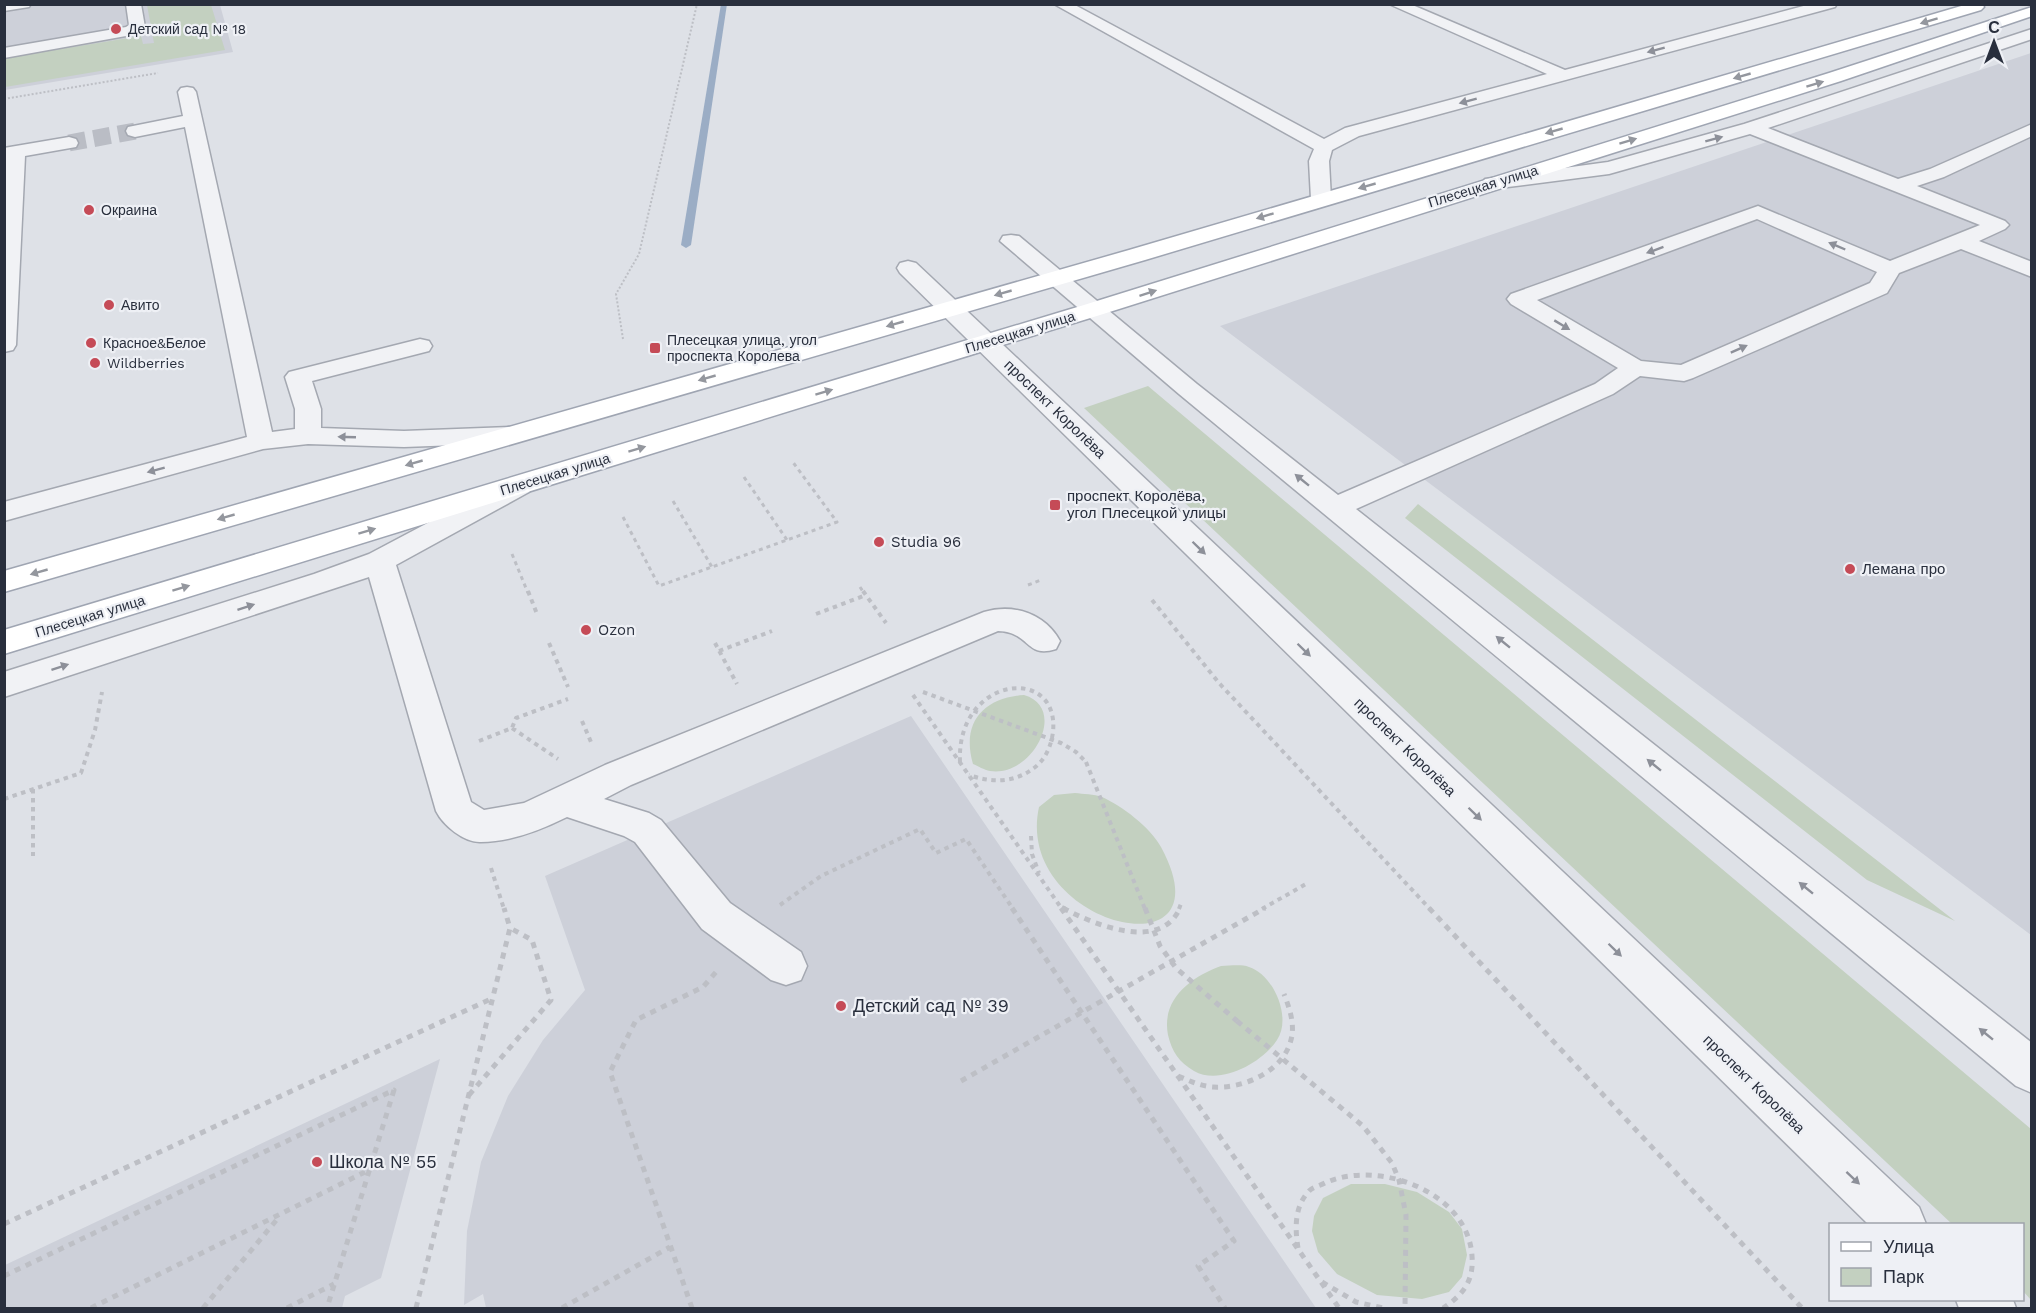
<svg xmlns="http://www.w3.org/2000/svg" width="2036" height="1313" font-family="'Work Sans',sans-serif">
<style>
.built{fill:#cdd0d9}
.green{fill:#c3d0c0}
.lines{fill:none;stroke-linecap:round;stroke-linejoin:round}
.stream{fill:#9badc5;fill-rule:evenodd}
.minor-tunnel{stroke:#babdc5;stroke-width:17;stroke-dasharray:17 8;stroke-linecap:butt}
.minor-casing{stroke:#a4a8b1;stroke-width:3}
.major-casing{stroke:#9fa5b2;stroke-width:3}
.path-far3{stroke:#bdbfc5;stroke-width:2;stroke-dasharray:2 2;stroke-linecap:butt}
.path-far2{stroke:#bdbfc5;stroke-width:3;stroke-dasharray:4 4;stroke-linecap:butt}
.path-far1{stroke:#bdbfc5;stroke-width:4;stroke-dasharray:4.5 4.5;stroke-linecap:butt}
.path{stroke:#bdbfc5;stroke-width:5;stroke-dasharray:6 6;stroke-linecap:butt}
.minor{fill:#f1f2f5;fill-rule:evenodd}
.major{fill:#fff;fill-rule:evenodd}
.path-bridge-far1{stroke:#bdbfc5;stroke-width:4;stroke-dasharray:4.5 4.5;stroke-linecap:butt}
.path-bridge{stroke:#bdbfc5;stroke-width:5;stroke-dasharray:6 6;stroke-linecap:butt}
.oneway{fill:#94979e}
.oneway2{fill:#8d9099}
.poi-dot{fill:#c54b57;stroke:#eef0f5;stroke-width:2}
.labels{text-anchor:middle;stroke-width:4.5;stroke-linejoin:round;paint-order:stroke}
.far-poi-label{font-size:14px;fill:#292f3d;stroke:#eef0f5;text-anchor:start}
.far-street-label{font-size:14px;fill:#292f3d;stroke:#eef0f5}
.street-label{font-size:15px;fill:#292f3d;stroke:#eef0f5}
.poi-label{font-size:15px;fill:#292f3d;stroke:#eef0f5;text-anchor:start}
.near-poi-label{font-size:18px;fill:#292f3d;stroke:#eef0f5;text-anchor:start}
</style>
<rect width="100%" height="100%" fill="#dee1e7"/>
<!-- built -->
<path class="built" d="M4,5h216l13,47 -228,38z
M2031,53v882l-811,-609z
M911,716l405,592h-830l-3,-14 -19,11 3,-74 14,-69 27,-66 35,-56 42,-50 -40,-114z
M440,1059l-59,219 -36,18 -3,12h-337v-43z"/>
<!-- green -->
<path class="green" d="M147,5h64l14,45 -220,37v-29l136,-22 2,8 11,-1z
M1148,386l883,743v171l-8,-9 -1,-67h-70l-868,-816z
M1418,504l537,417 -88,-41 -462,-362z
M1024,695c45,13 8,83 -34,76 -6,-1 -12,-5 -17,-7 -12,-41 10,-66 51,-69z
M1075,793c8,1 19,1 27,4 20,9 48,30 59,50 71,131 -148,79 -122,-40l15,-12z
M1221,966c9,0 20,-2 28,1 25,8 43,51 28,73 -15,23 -57,46 -83,31 -15,-9 -22,-19 -26,-36 -7,-36 23,-58 53,-69z
M1351,1184h34l32,8 32,20 13,17 5,26 -5,22 -13,15 -27,7 -45,-4 -40,-21 -19,-22 -6,-21 2,-15 9,-18z"/>
<g class="lines">
<!-- stream -->
<path class="stream" d="M721,4h6l-36,241 -5,3 -5,-3z"/>
<!-- minor-tunnel -->
<path class="minor-tunnel" d="M69,143l66,-12"/>
<!-- minor casing -->
<g class="minor-casing">
<path id="minor" d="M4,4h27l-2,3 -25,4z
M126,4h15l4,23 -8,7 -133,24v-10l122,-21 3,-2z
M1054,4h19l251,135 21,-11 202,-54 -158,-70h21l155,66 246,-66h26l-2,3 -476,129 -27,14 -3,11 2,38 -3,4h-14l-3,-4 -2,-38 5,-12z
M2032,29v10l-264,89 130,51 32,-10 102,-45v12l-88,41 -27,9 88,35 4,4 -4,4 -26,12 53,21v15l-71,-28 -62,24 -12,20 -194,85 -9,3 -44,-5 -27,18 -257,115 676,534v50l-16,-7 -837,-692 -179,-153 3,-5 8,-1 8,1 178,148 141,111 257,-111 23,-16 -107,-64 -4,-5 4,-5 247,-88 132,55 90,-36 -230,-91 -141,40 -117,15 -7,-2 -3,-4 3,-4 123,-17 136,-38zM1757,219l120,53 -7,11 -189,82 -40,-4 -104,-61z
M187,87l6,1 3,4 76,340 23,-3v-20l-10,-32 4,-5 131,-33 9,2 3,5 -3,5 -117,30 9,28v19l83,3 106,-4 10,2 3,6 -3,6 -10,2 -106,4 -96,-3 -45,5 -259,72v-19l243,-65 -62,-310 -50,10 -7,-2 -2,-4 2,-4 55,-11 -5,-24 3,-4z
M69,137l7,2 2,4 -2,4 -51,9 -9,189 -3,5 -9,2v-204z
M908,261l8,2 1003,944 7,17h-58l-968,-951 -3,-5 3,-5z
M519,477l10,3 4,6 -4,6 -133,73 75,237 13,8 40,-7 81,-38 379,-153c30,-9 61,2 76,29l-4,8c-31,10 -25,-17 -58,-18l-367,154 -27,14 45,14 12,7 69,83 71,49 6,14 -6,14 -15,5 -15,-5 -69,-51 -67,-87 -11,-6 -57,-19c-26,13 -57,25 -86,25 -17,1 -38,-17 -45,-31l-67,-234 -365,120v-25l310,-98 55,-20 140,-74z
M1956,1300h57l3,8h-57z"/>
</g>
<!-- major casing -->
<g class="major-casing">
<path id="major" d="M1968,4h14l2,3 -3,3 -836,250 -1141,332v-21l1125,-321z
M2032,7v9l-191,65 -741,234 -1096,339v-24l1080,-325 745,-232z"/>
</g>
<!-- path-far3 -->
<path class="path-far3" d="M4,99l154,-26
M623,339l-7,-45 23,-40 58,-250"/>
<!-- path-far2 -->
<path class="path-far2" d="M744,477l43,63
M673,501l39,66
M623,517l36,69 178,-64 -45,-61
M512,554l16,39
M1028,585l13,-5
M860,587l4,6"/>
<!-- path-far1 -->
<path class="path-far1" d="M528,591l9,23
M863,591l23,32
M1152,600l67,83 211,226
M816,614l50,-19
M549,643l19,44
M715,643l22,41
M719,651l53,-20
M923,692l138,51 15,9 10,10
M913,695l149,214
M582,721l9,21
M512,728l46,31
M479,741l33,-13 4,-10 52,-19
M960,762c-4,-86 100,-98 93,-30 -2,14 -7,27 -19,36 -20,15 -42,15 -65,7
M33,789v67
M4,799l77,-26 14,-43 7,-38
M1031,836l1,18 7,19
M491,868l13,41
M780,905l41,-29 99,-47 16,24 30,-14 47,70
M1062,907l4,2
M1179,909l3,-8
M1262,909l44,-25"/>
<!-- path -->
<path class="path" d="M1012,908l222,333 -36,25 27,42
M1061,908l278,400
M1063,908c30,16 97,45 117,0
M1429,908l373,400
M1237,1021l126,105 29,37 7,17 7,35 -1,93
M1178,1076c12,5 22,10 35,11 32,2 74,-17 79,-52 2,-14 -3,-28 -8,-41
M961,1081l304,-173
M469,1095l82,-95 -19,-60 -22,-12
M4,1224l489,-226
M1298,1248c-3,-19 -4,-41 11,-57 4,-4 10,-5 16,-8 52,-24 143,8 147,73 2,25 -9,39 -29,52
M4,1276l390,-186 -67,218
M1322,1282l34,20 27,6
M91,1308l278,-138
M203,1308l76,-91
M287,1308l47,-24
M416,1308l94,-380 -6,-20
M562,1308l108,-61
M692,1308l-82,-236 26,-52 67,-33 14,-16"/>
<!-- minor -->
<use href="#minor" class="minor"/>
<!-- major -->
<use href="#major" class="major"/>
<!-- path-bridge-far1 -->
<path class="path-bridge-far1" d="M1086,762l59,147"/>
<!-- path-bridge -->
<path class="path-bridge" d="M1145,908l15,38 16,22 61,53"/>
</g>
<!-- one-way arrows -->
<defs><path id="oneway-solid" d="M-6-.8H1V-3.2L6.5 0L1 3.2V.8H-6Z" transform="scale(1.5)"/></defs>
<g class="oneway">
<use href="#oneway-solid" transform="translate(1929 21) rotate(163)"/>
<use href="#oneway-solid" transform="translate(1742 76) rotate(164)"/>
<use href="#oneway-solid" transform="translate(1815 84) rotate(-17)"/>
<use href="#oneway-solid" transform="translate(1554 131) rotate(164)"/>
<use href="#oneway-solid" transform="translate(1628 141) rotate(-17)"/>
<use href="#oneway-solid" transform="translate(1367 186) rotate(164)"/>
<use href="#oneway-solid" transform="translate(1265 216) rotate(163)"/>
<use href="#oneway-solid" transform="translate(1003 293) rotate(164)"/>
<use href="#oneway-solid" transform="translate(1148 293) rotate(-18)"/>
<use href="#oneway-solid" transform="translate(895 324) rotate(164)"/>
<use href="#oneway-solid" transform="translate(707 378) rotate(164)"/>
<use href="#oneway-solid" transform="translate(824 392) rotate(-17)"/>
<use href="#oneway-solid" transform="translate(637 449) rotate(-17)"/>
<use href="#oneway-solid" transform="translate(414 463) rotate(164)"/>
<use href="#oneway-solid" transform="translate(226 517) rotate(164)"/>
<use href="#oneway-solid" transform="translate(367 531) rotate(-17)"/>
<use href="#oneway-solid" transform="translate(39 572) rotate(164)"/>
<use href="#oneway-solid" transform="translate(181 588) rotate(-17)"/>
</g>
<g class="oneway2">
<use href="#oneway-solid" transform="translate(1656 50) rotate(165)"/>
<use href="#oneway-solid" transform="translate(1468 101) rotate(165)"/>
<use href="#oneway-solid" transform="translate(1714 139) rotate(-15)"/>
<use href="#oneway-solid" transform="translate(1837 246) rotate(-157)"/>
<use href="#oneway-solid" transform="translate(1655 250) rotate(160)"/>
<use href="#oneway-solid" transform="translate(1562 325) rotate(31)"/>
<use href="#oneway-solid" transform="translate(1739 349) rotate(-24)"/>
<use href="#oneway-solid" transform="translate(347 437) rotate(-178)"/>
<use href="#oneway-solid" transform="translate(156 470) rotate(165)"/>
<use href="#oneway-solid" transform="translate(1302 480) rotate(-141)"/>
<use href="#oneway-solid" transform="translate(1199 548) rotate(44)"/>
<use href="#oneway-solid" transform="translate(246 607) rotate(-18)"/>
<use href="#oneway-solid" transform="translate(1503 642) rotate(-141)"/>
<use href="#oneway-solid" transform="translate(1304 650) rotate(44)"/>
<use href="#oneway-solid" transform="translate(60 667) rotate(-18)"/>
<use href="#oneway-solid" transform="translate(1654 765) rotate(-141)"/>
<use href="#oneway-solid" transform="translate(1475 814) rotate(44)"/>
<use href="#oneway-solid" transform="translate(1806 888) rotate(-141)"/>
<use href="#oneway-solid" transform="translate(1615 950) rotate(44)"/>
<use href="#oneway-solid" transform="translate(1986 1034) rotate(-141)"/>
<use href="#oneway-solid" transform="translate(1853 1178) rotate(43)"/>
</g>
<!-- markers -->
<g class="poi-dot">
<circle cx="116" cy="29" r="6"/>
<circle cx="89" cy="210" r="6"/>
<circle cx="109" cy="305" r="6"/>
<circle cx="91" cy="343" r="6"/>
<rect x="649" y="342" width="12" height="12" rx="3"/>
<circle cx="95" cy="363" r="6"/>
<rect x="1049" y="499" width="12" height="12" rx="3"/>
<circle cx="879" cy="542" r="6"/>
<circle cx="1850" cy="569" r="6"/>
<circle cx="586" cy="630" r="6"/>
<circle cx="841" cy="1006" r="6"/>
<circle cx="317" cy="1162" r="6"/>
</g>
<g class="labels">
<!-- far-poi labels -->
<g class="far-poi-label">
<text x="128" y="34">Детский сад № 18</text>
<text x="101" y="215">Окраина</text>
<text x="121" y="310">Авито</text>
<text x="667" y="345">Плесецкая улица, угол<tspan x="667" dy="16">проспекта Королева</tspan></text>
<text x="103" y="348">Красное&amp;Белое</text>
<text x="107" y="368">Wildberries</text>
</g>
<!-- far-street labels -->
<g class="far-street-label">
<text transform="translate(1483 186) rotate(-17)" y="5">Плесецкая улица</text>
<text transform="translate(1020 332) rotate(-17)" y="5">Плесецкая улица</text>
<text transform="translate(555 474) rotate(-17)" y="5">Плесецкая улица</text>
<text transform="translate(90 616) rotate(-17)" y="5">Плесецкая улица</text>
</g>
<!-- street labels -->
<g class="street-label">
<text transform="translate(1055 409) rotate(44)" y="5">проспект Королёва</text>
<text transform="translate(1405 747) rotate(44)" y="5">проспект Королёва</text>
<text transform="translate(1754 1084) rotate(44)" y="5">проспект Королёва</text>
</g>
<!-- poi labels -->
<g class="poi-label">
<text x="1067" y="501">проспект Королёва,<tspan x="1067" dy="17">угол Плесецкой улицы</tspan></text>
<text x="891" y="547">Studia 96</text>
<text x="1862" y="574">Лемана про</text>
<text x="598" y="635">Ozon</text>
</g>
<!-- near-poi labels -->
<g class="near-poi-label">
<text x="853" y="1012">Детский сад № 39</text>
<text x="329" y="1168">Школа № 55</text>
</g>
</g>
<!-- border -->
<rect width="2036" height="1313" fill="none" stroke="#292f3d" stroke-width="12"/>
<!-- legend -->
<rect x="1829" y="1223" width="195" height="78" fill="#eef0f5" stroke="#9fa3ab" stroke-width="1.5"/>
<rect x="1841" y="1242" width="30" height="9" fill="#ffffff" stroke="#9fa3ab" stroke-width="1.5"/>
<text x="1883" y="1253" font-size="18" fill="#292f3d">Улица</text>
<rect x="1841" y="1268" width="30" height="18" fill="#c3d0c0" stroke="#9fa3ab" stroke-width="1.5"/>
<text x="1883" y="1283" font-size="18" fill="#292f3d">Парк</text>
<!-- north arrow -->
<g transform="translate(1994 42)" stroke="#eef0f5" stroke-width="4.5" paint-order="stroke">
<path d="M0-4.5L10 22L0 15L-10 22Z" fill="#292f3d"/>
<text y="-9" font-size="16" font-weight="bold" text-anchor="middle" fill="#292f3d">С</text>
</g>
</svg>
